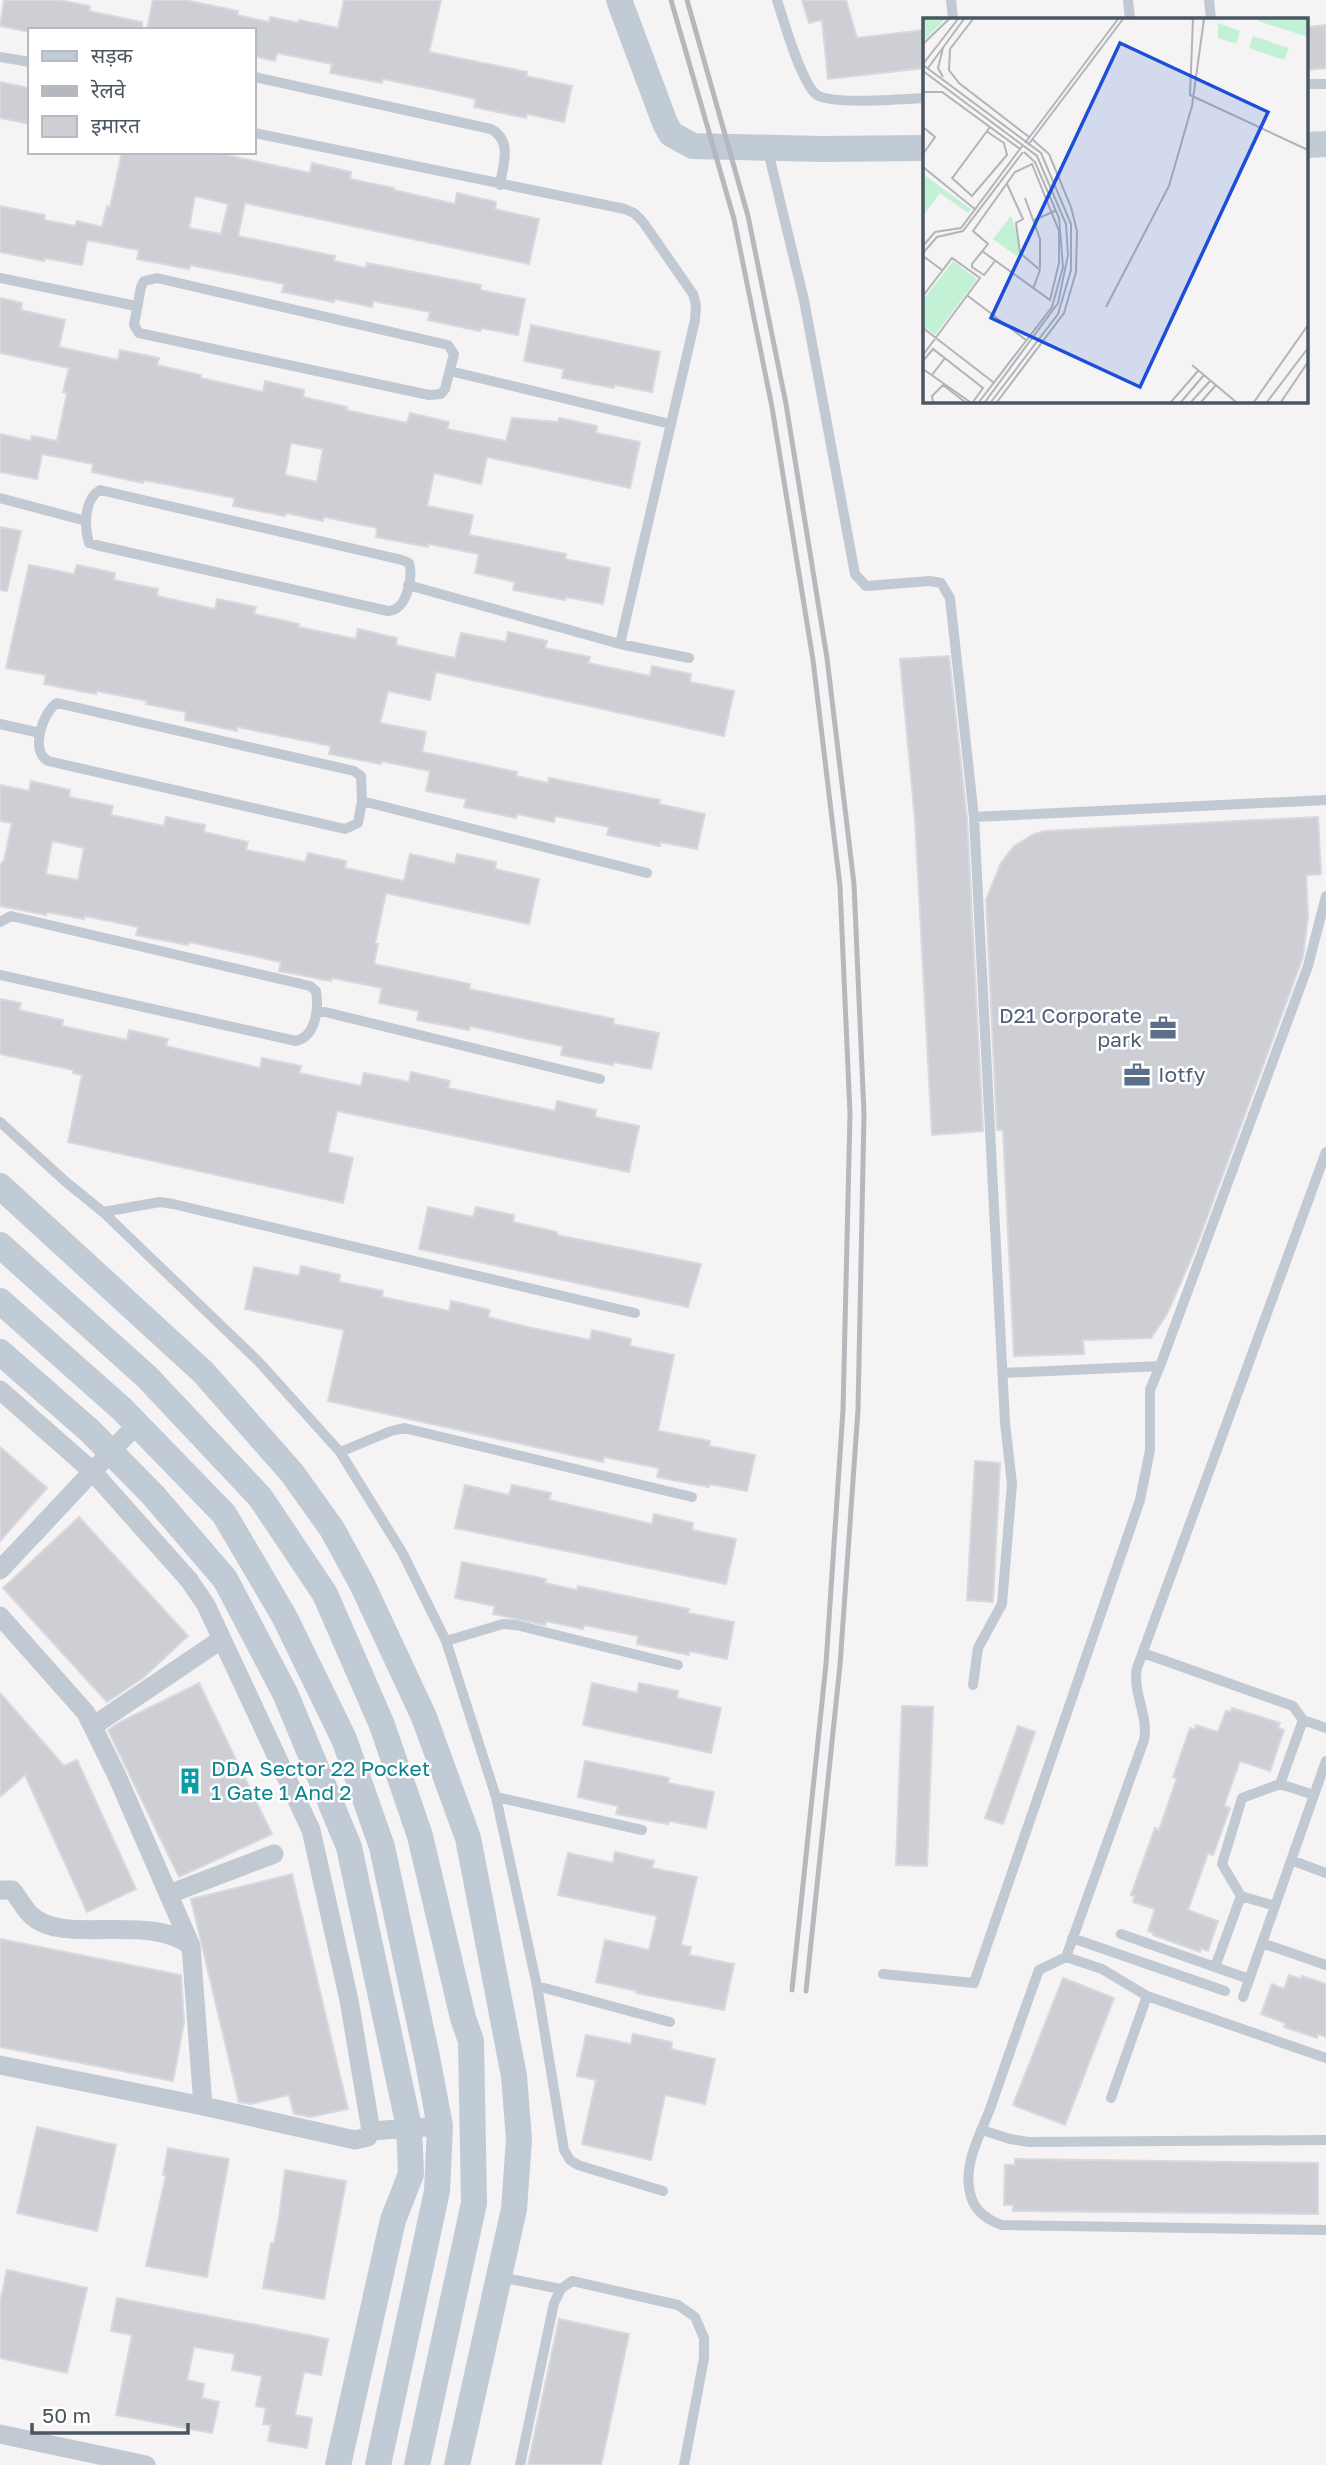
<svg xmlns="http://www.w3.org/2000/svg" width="1326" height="2465" font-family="'Golos Text','Noto Sans Devanagari',sans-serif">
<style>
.building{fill:#cdcfd5;stroke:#d7d9de;stroke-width:2;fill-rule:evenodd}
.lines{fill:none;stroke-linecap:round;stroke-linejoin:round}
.lane{stroke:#c1cad2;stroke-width:10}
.street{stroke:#c1cad2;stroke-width:19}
.secondary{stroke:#c1cbd6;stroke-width:26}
.rail{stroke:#b5b8bd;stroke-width:5}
.labels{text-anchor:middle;stroke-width:5;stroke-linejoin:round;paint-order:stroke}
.service-label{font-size:21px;fill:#4e5e75;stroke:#fff;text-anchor:end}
.culture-label{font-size:21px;fill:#0d838f;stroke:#fff;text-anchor:start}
.inset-road{fill:none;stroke:#b1b4b9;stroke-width:2}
.view{fill:#1d4ed8;fill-opacity:0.15;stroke:#1d4ed8;stroke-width:3.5}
.inset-edge{fill:none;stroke:#4a5661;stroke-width:3.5}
</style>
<rect width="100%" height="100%" fill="#f5f3f3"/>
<!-- building -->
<path class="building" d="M4,0h54l32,6 -1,5 53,11v8h-112v2l-30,-6z
M153,0h32l53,11 -1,4 32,7 1,-5 29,6v-3l39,8 6,-28h97l-12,52 98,20 -1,4 46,10 -8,36 -37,-8 -1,4 -52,-11 2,-8 -40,-9 -53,-11 -1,4 -52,-10 2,-9 -55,-11 -2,8 -21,-5v-26h-107z
M802,0h44l11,38 66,-8 2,38 -97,11 -6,-59 -13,3z
M1326,25v43l-19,2v-43z
M0,82l30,6v36l-30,-6z
M122,152h90l98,21 2,-10 39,9 -1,7 44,9v2l61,14 2,-11 39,9 -1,7 44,10 -10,45 -284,-61 -7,33 97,20 -1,5 32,7 1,-5 114,22 -1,5 45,9 -7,36 -37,-7 -1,3 -52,-11 2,-8 -57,-11 -1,6 -37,-8 -1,3 -52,-10 2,-8 -94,-19 -1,4 -52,-10 2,-9 -52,-10 -5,25 -37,-7 -1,3 -44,-9v-46l45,9 -1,5 31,6 2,-5 25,6 5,-21 3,1zM195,196l33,8 -7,30 -32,-6z
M0,298l22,5 -1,7 44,10 -6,27 59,13 2,-10 39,8 -2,7 44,10v3l62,14 2,-11 39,9 -1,7 44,10 -1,3 61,13 3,-10 39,9 -2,7 59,12 6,-23 46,4 1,-4 38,8 -1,7 44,9 -10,46 -143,-31 -6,27 -47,-11 -7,33 46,9 -4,20 97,19 -1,5 45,9 -7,36 -37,-7 -1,3 -52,-10 2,-8 -40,-9 4,-19 -51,-10v3l-52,-10 1,-9 -53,-11 -1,4 -37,-8 -1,3 -52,-10 2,-8 -91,-18 -1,3 -51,-11 1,-8 -51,-10 -5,25 -37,-7v-38l31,7 1,-5 25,5 10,-48 -4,-1 6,-24 -69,-15zM291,443l32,6 -6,33 -32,-7z
M531,325l129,27 -8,40 -37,-7 -1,3 -52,-10 2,-9 -40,-8z
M0,527l21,4 -14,60 -7,-1z
M29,565l45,9 3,-9 38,8 -1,7 44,9 -1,7 58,13 2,-10 39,8 -2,7 45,10 -1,3 58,12 2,-10 39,9 -1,7 59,13 6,-25 45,9 2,-10 39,9 -2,7 45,9 -2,6 62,13 2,-10 39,8 -1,8 44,9 -10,45 -288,-64 -6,28 -42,-9 -8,32 46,9 -4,20 95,20 -1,4 32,7 1,-5 111,22 -1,4 46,10 -8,35 -37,-7v4l-53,-11 2,-8 -54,-11 -1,6 -37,-8 -1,4 -52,-11 2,-8 -40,-8 4,-20 -49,-10v3l-52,-10 2,-8 -94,-19v4l-52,-11 1,-8 -40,-8 1,-3 -50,-10 -1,3 -52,-10 2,-9 -40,-7z
M949,656l18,162 16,313 -51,4 -17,-315 -15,-161z
M31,781l39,9 -1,7 44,9 -2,9 53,11 2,-9 39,8 -1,7 44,10 -2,8 59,12 3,-9 38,8 -1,7 59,13 6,-27 45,10 2,-10 39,8 -1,7 44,10 -10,45 -143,-31 -11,51h3l-4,20 96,20 -1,5 145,30 -1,5 46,9 -8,36 -37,-7 -1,3 -52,-10 2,-9 -40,-8 -53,-12 -1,4 -52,-10 2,-9 -40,-8 3,-15 -50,-10 -1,3 -52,-10 2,-9 -92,-20 -1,3 -52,-10 2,-8 -53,-11 -1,3 -37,-7 -1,3 -46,-9v-41l4,-5 8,-37 -12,-2v-36l29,6zM52,841l32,7 -6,32 -32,-6z
M1318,817l3,57 -15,1 2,41 -5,41 -108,293 -28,64 -16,24 -68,2 1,14 -70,2 -11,-226h-6l-11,-230 15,-37 13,-17 20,-12 11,-3z
M0,999l21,4 -2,7 44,10 -1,6 65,14 2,-10 39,9 -2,7 94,22 2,-10 39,8 -2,7 62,13 3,-13 45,9 2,-10 39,9 -2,7 107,23 2,-10 39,9 -1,7 44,9 -10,46 -292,-61 -9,41 25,6 -10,45 -275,-61 14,-67 -9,-2v-3l-73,-16z
M428,1207l45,10 3,-10 38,8 -1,7 44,10v3l144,29 -13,43 -269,-58z
M301,1266l39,9 -1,7 44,9 -1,6 67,14 2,-10 39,9 -2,7 44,11 58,12 2,-10 39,9 -1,7 44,9 -16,76 52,10 -1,5 46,9 -8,36 -37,-7 -1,3 -52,-10 2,-9 -55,-11 -1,5 -275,-61 16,-71 -99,-21 9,-42 45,9z
M0,1447l47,41 -47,53z
M975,1461l25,2 -7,139 -26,-2z
M465,1485l44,10 3,-10 39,8 -2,7 103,24 2,-10 39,9 -1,7 44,9 -10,45 -271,-56z
M79,1517l109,119 -44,41 -37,25 -104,-114z
M462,1562l84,17 -1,4 32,7 1,-4 111,23 -1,4 46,9 -7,37 -38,-8v4l-52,-11 1,-8 -54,-11 -1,4 -37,-8 -1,4 -52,-11 2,-8 -40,-8z
M199,1683l73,151 -93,43 -71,-147 14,-9z
M592,1683l45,10 2,-10 39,8 -1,7 44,10 -10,45 -128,-28z
M0,1693l64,73 13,-6 59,129 -49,23 -62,-137 -25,22z
M902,1706l31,1 -6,159 -31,-1z
M1232,1708l48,15 -2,5 6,2 -14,41 -30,-10 -16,45 6,2 -17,47 -5,-2 -20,57 30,11 -10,30 -7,-3 -1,4 -47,-17 1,-2 -6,-2 7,-22 -22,-7 2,-6 -4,-1 24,-67 4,2 18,-52 -4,-1 17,-49 5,2 1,-5 22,7 8,-21 5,1z
M1018,1726l17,6 -32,92 -18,-6z
M585,1761l84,17 -1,5 46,9 -8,36 -37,-7 -1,3 -52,-10 2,-8 -40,-9z
M615,1852l39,9 -2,7 45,9 -16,68 10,2 -2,8 45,9 -10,46 -88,-17 1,-2 -41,-9 9,-42 44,10 8,-34 -99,-21 10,-42 45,10z
M292,1874l56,235 -38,8 -16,-3 -5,-19 -38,9 -12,-2 -48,-203z
M0,1939l181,36 3,47 -11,59 -173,-34z
M1289,1975l12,4 1,-3 24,8v53l-8,-3 -1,4 -33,-11 1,-4 -24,-9 11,-30 12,5z
M1063,1978l51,20 -49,127 -52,-20z
M633,2034l39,8 -1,7 44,10 -10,45 -40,-9 -14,65 -69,-16 14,-64 -19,-4 9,-41 45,9z
M37,2127l79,18 -19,86 -80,-18z
M168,2148l61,11 -22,118 -61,-11 20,-91h-3z
M1015,2159l303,4v51l-305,-3v-6h-9l1,-40h10z
M285,2170l61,11 -22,118 -61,-11 8,-45h3l5,-25z
M7,2270l80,18 -20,85 -67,-15v-56z
M117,2298l211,41 -7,36 -17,-3 -9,43 17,3 -5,30 -39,-7 3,-16 -8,-1 3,-16 -10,-2 6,-30 -30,-6 3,-16 -41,-7 -7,33 17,4 -2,14 17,4 -7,31 -96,-18 16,-80 -21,-4z
M559,2319l70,15 -28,131h-73z"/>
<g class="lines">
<!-- lane -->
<path class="lane" d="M777,0c6,19 25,85 40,95 17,10 85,4 108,3
M951,0l2,19
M1128,0l2,19
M1209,0l2,19
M0,57l30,5
M254,77l237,52c22,12 12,35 9,56
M1307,84h19
M254,133l371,76 9,4 9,9 50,72 3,11 -1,15 -75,324
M768,151l36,149 51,274 11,12 64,-5 11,2 9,15 24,219
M0,278l136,28
M157,278l291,67 6,9 -9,35 -4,5 -12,1 -290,-62 -5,-8 7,-38 3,-6z
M450,371l220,53
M100,490l302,70 7,3c5,15 -3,48 -21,48l-292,-66 -7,-2c-5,-16 -5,-44 11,-53z
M0,498l86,23
M408,585l212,59 69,14
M57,703l297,68 7,5 1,25 -4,22 -13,6 -297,-68c-18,-10 -6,-48 9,-58z
M0,724l40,9
M362,801l285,72
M0,922l11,-6 299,70 6,5c3,18 0,45 -20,50l-296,-66
M317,1010l283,69
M0,1122l66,60 37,30 156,150 81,90 62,100 44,89 50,156 41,189 27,164 6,10 8,5 85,26
M1326,1152l-189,516c-5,24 12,48 7,72l-78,217 -27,13c-17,46 -33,93 -49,139 -9,23 -25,53 -21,78 2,20 15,32 33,38l324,5
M103,1212l57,-10 13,2 462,109
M1160,1366l148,-400 18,-70
M340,1452l51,-21 13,-3 288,69
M446,1641l57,-17 13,1 162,40
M1143,1653l150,53 10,14 23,8
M973,1685l5,-37 24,-44 10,-120 -7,-61 -31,-606 352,-17
M1280,1784l34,11
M496,1797l146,33
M1291,1860l35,13
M1241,1896l34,10
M1121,1934l128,45
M1072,1938l153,53
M1262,1943l64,22
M1066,1957l36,12 45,27 179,62
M1215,1967l26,-71 -19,-32 20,-66 38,-14 23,-64
M883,1974l91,9 166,-483 10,-50v-60l10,-24 -157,7
M537,1986l133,36
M1243,1997l83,-236
M1111,2098l36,-102
M982,2130l28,9 19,3 297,-2
M500,2277l61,12
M520,2465l34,-162 7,-14 11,-8 106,24 17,12 9,21v20l-20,107"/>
<!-- street -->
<path class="street" d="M0,1390l92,81 97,109 17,25 105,225 38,170 22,131 -3,6 -13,3 -152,-34 -203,-41
M0,1570l137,-146
M0,1616l86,97 31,63 74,170
M93,1726l129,-87
M0,1890h12c7,8 12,19 20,26 32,30 117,-4 159,30l12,160
M169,1894l105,-40
M371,2131l69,-5
M0,2434l146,31"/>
<!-- secondary -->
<path class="secondary" d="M619,0l46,123 6,11 22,12 128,3 104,-1
M1307,145l19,-1
M0,1186l203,186 89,101 40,56 30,55 62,133 44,121 46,238 5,63 -5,70 -57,256
M0,1245l147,132 113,120 65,97 57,131 38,111 43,182 8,23 3,162 -57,262
M0,1301l122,108 102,105 60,102 60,123 38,108 45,210 13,69 -3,65 -59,274
M0,1352l90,79 63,64 72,84 60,114 64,154 60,280 2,47 -18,46 -55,245"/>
<!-- rail -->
<path class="rail" d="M671,0l63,219 38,188 41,253 27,226 10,228 -7,296 -17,254 -34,326
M687,0l61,216 38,188 41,254 27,226 10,230 -6,296 -18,255 -34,326"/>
</g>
<!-- icons -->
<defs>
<g id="office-bare" transform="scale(2.1)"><path d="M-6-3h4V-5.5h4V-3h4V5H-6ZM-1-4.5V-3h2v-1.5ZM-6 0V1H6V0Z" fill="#5c6f8a" stroke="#fff" stroke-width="2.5" paint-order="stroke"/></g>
<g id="building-bare" transform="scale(2.1)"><path d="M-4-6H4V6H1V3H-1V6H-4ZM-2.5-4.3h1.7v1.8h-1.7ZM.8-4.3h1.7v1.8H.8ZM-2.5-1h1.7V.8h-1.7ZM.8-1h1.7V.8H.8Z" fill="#0f9aa8" stroke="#fff" stroke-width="2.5" paint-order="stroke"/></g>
</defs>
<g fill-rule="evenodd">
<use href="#office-bare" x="1163" y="1028"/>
<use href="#office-bare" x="1137" y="1075"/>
<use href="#building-bare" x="190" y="1781"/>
</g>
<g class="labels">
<!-- service labels -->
<g class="service-label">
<text x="1142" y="1023">D21 Corporate<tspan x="1142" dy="24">park</tspan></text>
<text x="1158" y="1082" text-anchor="start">Iotfy</text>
</g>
<!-- culture labels -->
<g class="culture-label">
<text x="211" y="1776">DDA Sector 22 Pocket<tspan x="211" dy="24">1 Gate 1 And 2</tspan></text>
</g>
</g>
<!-- overview -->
<g transform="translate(923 18)">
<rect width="385" height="385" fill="#f5f3f3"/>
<path d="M0,1h22l-22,23zM336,1h49v18l-50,-16zM295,5l22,8 -4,13 -18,-6zM330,18l36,12 -5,12 -35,-12zM0,156l48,35 -3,4 -28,-20 -17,23zM88,198l9,25 -2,16 -25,-18zM30,243l24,18 -42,56 -12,-9v-26z" fill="#c3f1d5"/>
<path class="inset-road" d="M50,1l-23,30 -1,21 10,13 70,54M270,1l-3,76 118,55M0,26l26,-25M20,30l-5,20 5,9M0,46l35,-45M0,47l118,88 30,71v46l-13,44 -67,88M5,50l36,-49M0,53l114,85 29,68 2,31 -10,48 -73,99M0,74h19l78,57M0,109l12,10 -12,17M63,113l18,12 3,12 -35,41 -20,-18 1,-1 37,-50M102,125l93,-124M105,127l95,-126M0,149l53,43M84,166l16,35 -7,4 4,30 20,17 -7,19M102,180l15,41v29M111,202l21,-9M0,228l12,-14 26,-4 62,-83M59,233l68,49 9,-37v-32l-27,-67 -17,8 -42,59 15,13 -16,20v3l12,8 11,-14M0,235l14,-16 26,-6 60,-79M0,238l19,14M0,278l29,-38 28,20 -57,77M45,278l58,44M183,289l63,-121 23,-80 12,-87M0,310l70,54M0,343l10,-12 50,39 -10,14M269,347l44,37M0,351l47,33M9,357l13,-17M10,384l-1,-6 11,-11 22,17M56,384l73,-95 11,-40 -4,-49 -24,-56 -11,-10M74,384l67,-89 12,-41 1,-41 -6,-24 -22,-53 -16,-14M248,384l27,-31M258,384l23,-27M268,384l19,-21M278,384l15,-17M331,384l54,-77M344,384l41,-54M358,384l27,-40"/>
<path class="view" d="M197,25l148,69 -128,275 -149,-69z"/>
<rect width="385" height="385" class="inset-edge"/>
</g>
<!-- legend -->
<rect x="28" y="28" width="228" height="126" fill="#ffffff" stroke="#b7bbc0" stroke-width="2"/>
<rect x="42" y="51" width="35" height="10" fill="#c1cbd6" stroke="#b7bbc0" stroke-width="2"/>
<text x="91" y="63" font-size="21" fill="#4a5661">सड़क</text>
<rect x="42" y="86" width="35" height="10" fill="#b5b8bd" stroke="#b7bbc0" stroke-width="2"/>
<text x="91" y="98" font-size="21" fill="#4a5661">रेलवे</text>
<rect x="42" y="116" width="35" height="21" fill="#cdcfd5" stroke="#b7bbc0" stroke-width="2"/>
<text x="91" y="133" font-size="21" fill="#4a5661">इमारत</text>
<!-- scale -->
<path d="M32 2423v10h156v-10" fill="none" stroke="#4a5661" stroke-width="3.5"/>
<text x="42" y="2423" font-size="21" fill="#4a5661" stroke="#ffffff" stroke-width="5" paint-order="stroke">50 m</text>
</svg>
